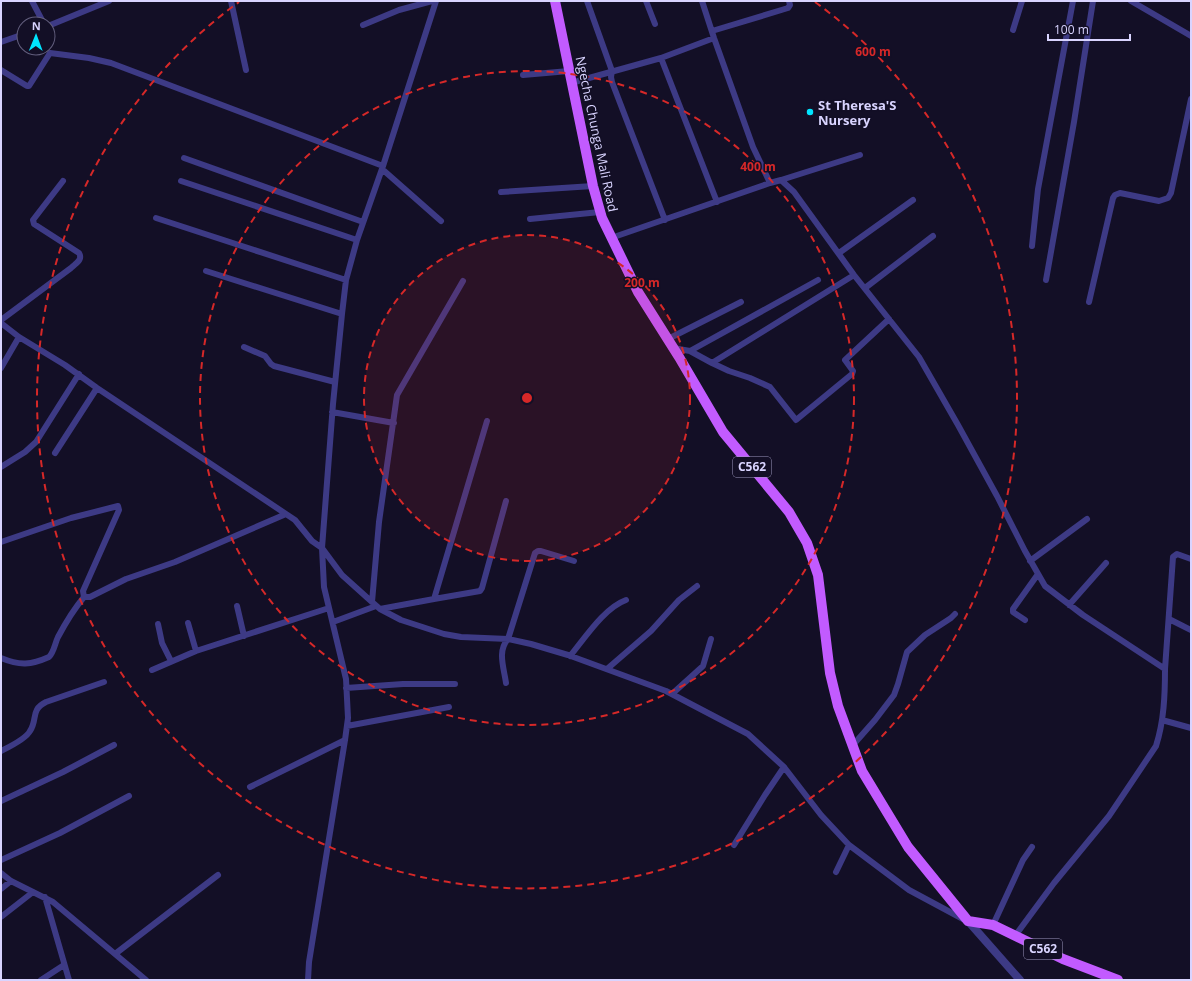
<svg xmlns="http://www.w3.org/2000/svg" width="1192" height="981" font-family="'Open Sans',sans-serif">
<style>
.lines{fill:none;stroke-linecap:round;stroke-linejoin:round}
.minor{stroke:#3d3a85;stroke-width:6}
.tertiary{stroke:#3d3a85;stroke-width:8}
.primary{stroke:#c25bff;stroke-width:10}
.ring{fill:none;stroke:#d62828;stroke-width:2;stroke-dasharray:7 5}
.poi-dot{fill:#00e5ff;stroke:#130f26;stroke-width:1.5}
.labels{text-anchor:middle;stroke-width:3;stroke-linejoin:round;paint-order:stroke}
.shield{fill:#130f26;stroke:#9e99be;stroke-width:1}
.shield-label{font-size:12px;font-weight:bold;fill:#d9d4ff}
.poi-label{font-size:13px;font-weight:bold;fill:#d9d4ff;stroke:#130f26;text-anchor:start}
.street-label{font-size:13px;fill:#d9d4ff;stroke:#130f26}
.centre{fill:#d62828;stroke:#130f26;stroke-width:2}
.ring-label{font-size:12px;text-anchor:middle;font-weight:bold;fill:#d62828;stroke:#130f26;stroke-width:3;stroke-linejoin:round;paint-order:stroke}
</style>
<rect width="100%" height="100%" fill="#130f26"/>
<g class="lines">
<!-- minor -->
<path class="minor" d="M32,1l12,23
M231,1l15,69
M587,1l25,70 -1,6 1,5 53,138
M646,1l9,23
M1131,1l60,35
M363,25l36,-15 33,-9
M48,26l61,-25
M1013,30l9,-29
M712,31l76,-23 2,-3 -1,-4
M1,42l23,-8
M661,58l56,144
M1,70l26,16h2l21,-33 39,5 22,5 272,103
M523,75l46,-4
M571,83l90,-25 53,-20
M184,158l179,64
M382,169l59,52
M781,180l79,-25
M181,181l176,59
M770,183l11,-3 13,12 60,83 65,82 39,68 39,71 28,55 20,35 38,29 82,54c0,26 -1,52 -9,77l-47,70 -55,67 -39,53
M501,192l92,-6
M156,218l190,62
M530,219l70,-7
M611,238l159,-55 -17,-36 -39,-109 -12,-37
M1032,246l6,-57 35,-188
M839,253l74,-53
M206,271l136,43
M1046,280l28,-158 19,-121
M865,288l68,-52
M1089,302l24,-104 2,-3 5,-2 39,8 9,-3 3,-5 20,-94
M1,320l70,-52c5,-5 12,-8 8,-15l-45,-29 -1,-4 30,-39
M1,323l18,14 46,28 32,23 198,132 17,21 10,7 20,27 30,27 8,7 21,11 43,14 17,3 47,2 23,5 37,11 98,36 82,43 36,33 37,48 28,30 60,45 54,29
M668,339l73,-37
M244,347l21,9 6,8 3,2 61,16
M673,348l17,3 22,12 142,-88
M690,351l128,-71
M712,363l17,8 21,7 20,9 26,33 56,-46 1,-3 -8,-11 44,-41
M1,368l18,-31
M332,412l62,11
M55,453l42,-65
M1,467l24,-15 11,-10 43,-68
M1,542l70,-24 47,-12 1,4 -36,81 1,6
M1030,561l57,-42
M434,599l46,-8 2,-3 24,-87
M372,602l7,-80 18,-127 66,-114
M1069,605l37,-42
M237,606l7,30
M380,609l54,-10 53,-178
M1169,619l22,11
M1025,620l-12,-8v-3l25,-35
M333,622l43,-16
M188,623l8,28
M158,624l4,19 9,18
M570,656c15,-18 34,-48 56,-56
M1,658c19,8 30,7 48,-1 5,-5 6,-14 9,-20 8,-15 16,-28 26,-40h6l36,-18 49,-17 111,-48
M607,669l44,-38 28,-31 18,-14
M1165,669l8,-112 4,-3 14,5
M152,670l44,-19 133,-43
M506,683c-2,-15 -9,-32 2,-44l27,-86 3,-2h3l33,10
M346,688l57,-4h52
M672,694l31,-28 8,-27
M1162,720l29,8
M347,726l102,-19
M853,745l22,-25 19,-25 4,-11 9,-32 18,-17 26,-17 4,-4
M1,751c8,-4 25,-12 29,-20 8,-12 0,-21 16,-29l58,-20
M250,787l95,-47
M1,801l62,-29 51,-27
M734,845l31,-50 19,-28
M1,860l59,-27 69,-37
M836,872l13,-27
M1,873l10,8 42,21 93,78
M1,889l10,-8
M45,897l24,83
M1,917l32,-25
M993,925l30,-65 9,-13
M115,954l103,-79
M41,980l23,-15
M308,980l1,-18 36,-222 3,-22 -2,-39 -22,-92 -2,-39 11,-144 9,-90 4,-34 11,-40 26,-74 53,-165"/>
<!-- tertiary -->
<path class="tertiary" d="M968,921l52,59"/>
<!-- primary -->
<path class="primary" d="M555,1l38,185 9,32 36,74 41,65 44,75 66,80 18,31 11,32 12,98 8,33 24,65 46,76 60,74 25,4 70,34 55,21"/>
</g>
<!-- distance rings -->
<circle cx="527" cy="398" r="163" fill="#d62828" fill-opacity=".12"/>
<g class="ring">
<circle cx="527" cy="398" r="163"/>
<circle cx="527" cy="398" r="327"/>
<path d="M815 2A490 490 0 1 1 239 2"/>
</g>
<!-- markers -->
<circle class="poi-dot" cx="810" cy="112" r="4"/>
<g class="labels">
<!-- shield labels -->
<g class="shield">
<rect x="733" y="457" width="38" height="20" rx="3"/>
<rect x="1024" y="939" width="38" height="20" rx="3"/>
</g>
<g class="shield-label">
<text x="752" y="471">C562</text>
<text x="1043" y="953">C562</text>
</g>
<!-- poi labels -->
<g class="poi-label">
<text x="818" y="110">St Theresa'S<tspan x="818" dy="15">Nursery</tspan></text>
</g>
<!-- street labels -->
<g class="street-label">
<text transform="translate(597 134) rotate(78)" y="5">Ngecha Chunga Mali Road</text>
</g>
</g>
<circle cx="527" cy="398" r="6" class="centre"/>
<g class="ring-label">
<text x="873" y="56">600 m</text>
<text x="758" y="171">400 m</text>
<text x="642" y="287">200 m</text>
</g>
<!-- border -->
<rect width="1192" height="981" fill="none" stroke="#d9d4ff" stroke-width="4"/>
<!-- north arrow -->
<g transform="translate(36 36) rotate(1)"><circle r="19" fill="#130f26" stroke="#625e7d"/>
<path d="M0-3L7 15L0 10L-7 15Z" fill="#00e5ff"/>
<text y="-6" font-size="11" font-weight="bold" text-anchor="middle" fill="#d9d4ff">N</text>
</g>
<!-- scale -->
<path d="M1048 34v6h82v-6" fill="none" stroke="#d9d4ff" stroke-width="2"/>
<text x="1054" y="34" font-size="12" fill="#d9d4ff" stroke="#130f26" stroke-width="3" paint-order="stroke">100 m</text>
</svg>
